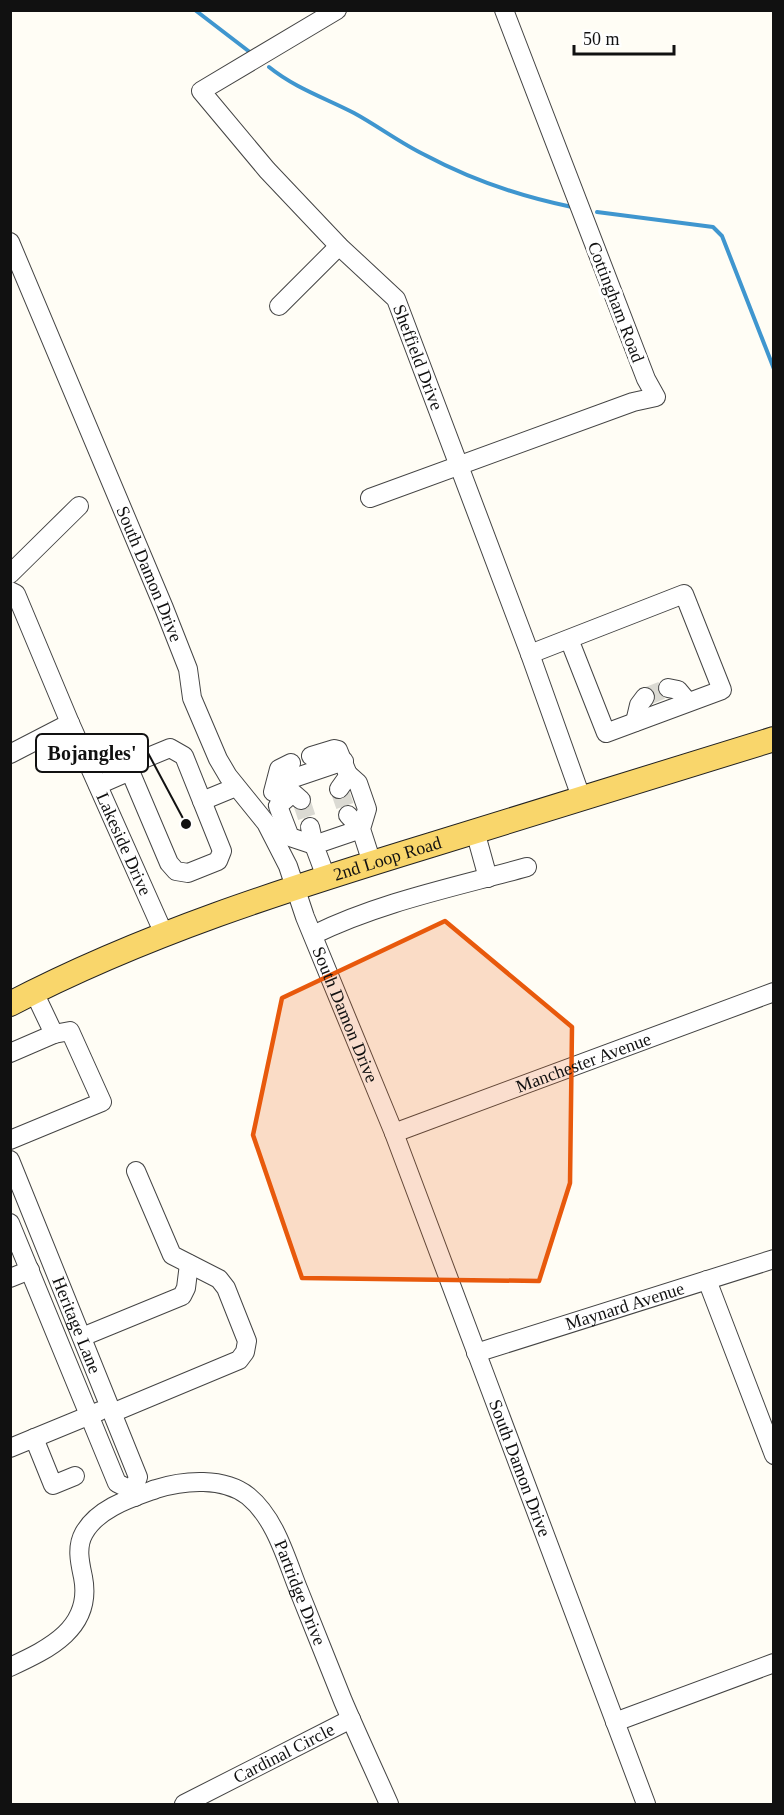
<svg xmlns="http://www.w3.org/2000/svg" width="784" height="1815" font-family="Georgia,serif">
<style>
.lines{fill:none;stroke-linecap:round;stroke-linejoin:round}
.stream{stroke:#3f96cf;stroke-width:4}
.minor-tunnel{stroke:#dbdad3;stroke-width:18;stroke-dasharray:18 9;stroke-linecap:butt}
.minor-casing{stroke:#444;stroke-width:20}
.major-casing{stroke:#222;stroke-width:26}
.minor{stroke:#fff;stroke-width:18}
.major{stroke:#f9d66b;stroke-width:24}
.marked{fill:#e8590c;fill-opacity:0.2;stroke:#e8590c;stroke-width:4.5;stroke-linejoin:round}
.labels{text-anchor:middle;stroke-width:6;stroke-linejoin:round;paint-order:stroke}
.street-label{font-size:18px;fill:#111;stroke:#fff}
.leader{fill:none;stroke:#111;stroke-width:2}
.callout-dot{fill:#111;stroke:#fff;stroke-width:2}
.callout{fill:#fff;stroke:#111;stroke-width:2}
.callout-label{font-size:20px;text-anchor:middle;font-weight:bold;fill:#111}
</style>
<rect width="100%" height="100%" fill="#fffdf5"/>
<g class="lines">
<!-- stream -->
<path class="stream" d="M195,10l56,43
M269,67c26,21 56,31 85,46 24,13 46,30 71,42 45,24 98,42 147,52
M597,212l116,15 9,9 52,133"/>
<!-- minor-tunnel -->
<path class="minor-tunnel" d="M645,697l23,-9
M339,789l9,26
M301,800l9,27"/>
<!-- minor casing -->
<g class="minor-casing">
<g id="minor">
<path id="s1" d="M337,10l-136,81 66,79 72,76 57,53 134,355 51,143"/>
<path id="s2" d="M10,242l154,366 24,61 4,29 26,61 10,17 38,47 22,43 17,51 89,216 252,671"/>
<path d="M279,306l60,-60"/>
<path d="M370,498l263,-96 23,-5 -10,-18 -142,-369"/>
<path d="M10,574l69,-68"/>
<path id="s3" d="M10,591l6,3 54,129 94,211"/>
<path d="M530,654l154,-60 38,96 -116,43 -37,-94"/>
<path d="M668,688l10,2 10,12"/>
<path d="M635,722l4,-17 6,-8"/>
<path d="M10,754l60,-31"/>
<path d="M311,756l23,-7 4,1 9,22"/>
<path d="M276,784l68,-23"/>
<path d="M98,785l32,-14 39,92 7,8 12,2 30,-12 4,-10 -38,-95 -14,-8 -34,14 -6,9"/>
<path d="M339,789l10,-14 9,8 9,26 -6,20 11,34"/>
<path d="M273,792l6,-23 12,-6"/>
<path d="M301,800l-8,-7 -15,13 12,31 24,8 -4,-18"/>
<path d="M202,801l34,-14"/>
<path d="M475,831l13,47"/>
<path d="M326,877l-12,-32 47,-16 -13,-14"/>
<path d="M313,935c67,-33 142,-48 214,-68"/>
<path d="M34,992l20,42"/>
<path d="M10,1053l44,-19 16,-3 32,71 -92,38"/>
<path id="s4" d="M394,1133l380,-141"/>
<path id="s5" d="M10,1160l128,317 -5,14 2,6"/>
<path d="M10,1223l107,260 16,8"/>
<path d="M10,1278l20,-8"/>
<path d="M707,1280l67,175"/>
<path d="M82,1337l100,-41 4,-8 3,-24"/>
<path id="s6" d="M476,1353l298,-94"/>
<path d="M112,1413l127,-53 6,-8 2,-11 -21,-53 -7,-9 -47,-24 -36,-84"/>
<path d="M34,1438l19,47 22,-9"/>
<path d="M10,1448l90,-37"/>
<path id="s7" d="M10,1667c39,-18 83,-39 73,-90 -3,-14 -7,-30 1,-44 14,-25 47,-35 72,-44 28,-9 68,-12 92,7 28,23 38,63 51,95 15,37 29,73 44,110 15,35 31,69 46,103"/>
<path d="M615,1722l159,-59"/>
<path id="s8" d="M184,1804l167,-85"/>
</g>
</g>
<!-- major casing -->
<g class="major-casing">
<g id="major">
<path id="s9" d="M10,1004c134,-70 277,-115 421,-159 114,-35 228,-71 343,-106"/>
</g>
</g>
<!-- minor -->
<use href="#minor" class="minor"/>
<!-- major -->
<use href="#major" class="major"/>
</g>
<!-- marked area -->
<path class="marked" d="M445,921l127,106 -2,156 -31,98 -237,-3 -49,-143 29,-137z"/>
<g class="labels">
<!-- street labels -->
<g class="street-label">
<text transform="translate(616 302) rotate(69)" y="6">Cottingham Road</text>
<text dy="6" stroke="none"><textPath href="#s1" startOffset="506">Sheffield Drive</textPath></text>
<text dy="6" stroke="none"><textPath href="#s2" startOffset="360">South Damon Drive</textPath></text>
<text dy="6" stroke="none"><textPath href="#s3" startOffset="279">Lakeside Drive</textPath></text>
<text dy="6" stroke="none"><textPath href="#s9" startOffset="405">2nd Loop Road</textPath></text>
<text dy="6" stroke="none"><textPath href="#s2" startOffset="846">South Damon Drive</textPath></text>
<text dy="6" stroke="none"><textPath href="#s4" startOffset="202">Manchester Avenue</textPath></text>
<text dy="6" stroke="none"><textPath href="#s6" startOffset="156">Maynard Avenue</textPath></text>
<text dy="6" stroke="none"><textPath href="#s5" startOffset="178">Heritage Lane</textPath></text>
<text dy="6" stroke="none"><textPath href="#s2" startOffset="1332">South Damon Drive</textPath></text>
<text dy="6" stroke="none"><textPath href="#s7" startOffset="465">Partridge Drive</textPath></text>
<text dy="6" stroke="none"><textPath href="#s8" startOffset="112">Cardinal Circle</textPath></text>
</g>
</g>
<!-- callouts -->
<path class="leader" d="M186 824L148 753"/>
<circle class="callout-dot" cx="186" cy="824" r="6"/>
<rect class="callout" x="36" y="734" width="112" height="38" rx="6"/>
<g class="callout-label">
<text x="92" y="760">Bojangles'</text>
</g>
<!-- border -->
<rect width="784" height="1815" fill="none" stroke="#111111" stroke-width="24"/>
<!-- scale -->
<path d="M574 45v9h100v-9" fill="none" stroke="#111111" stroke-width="3"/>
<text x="583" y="45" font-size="18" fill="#111111" stroke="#ffffff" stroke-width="4.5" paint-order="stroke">50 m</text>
</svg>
